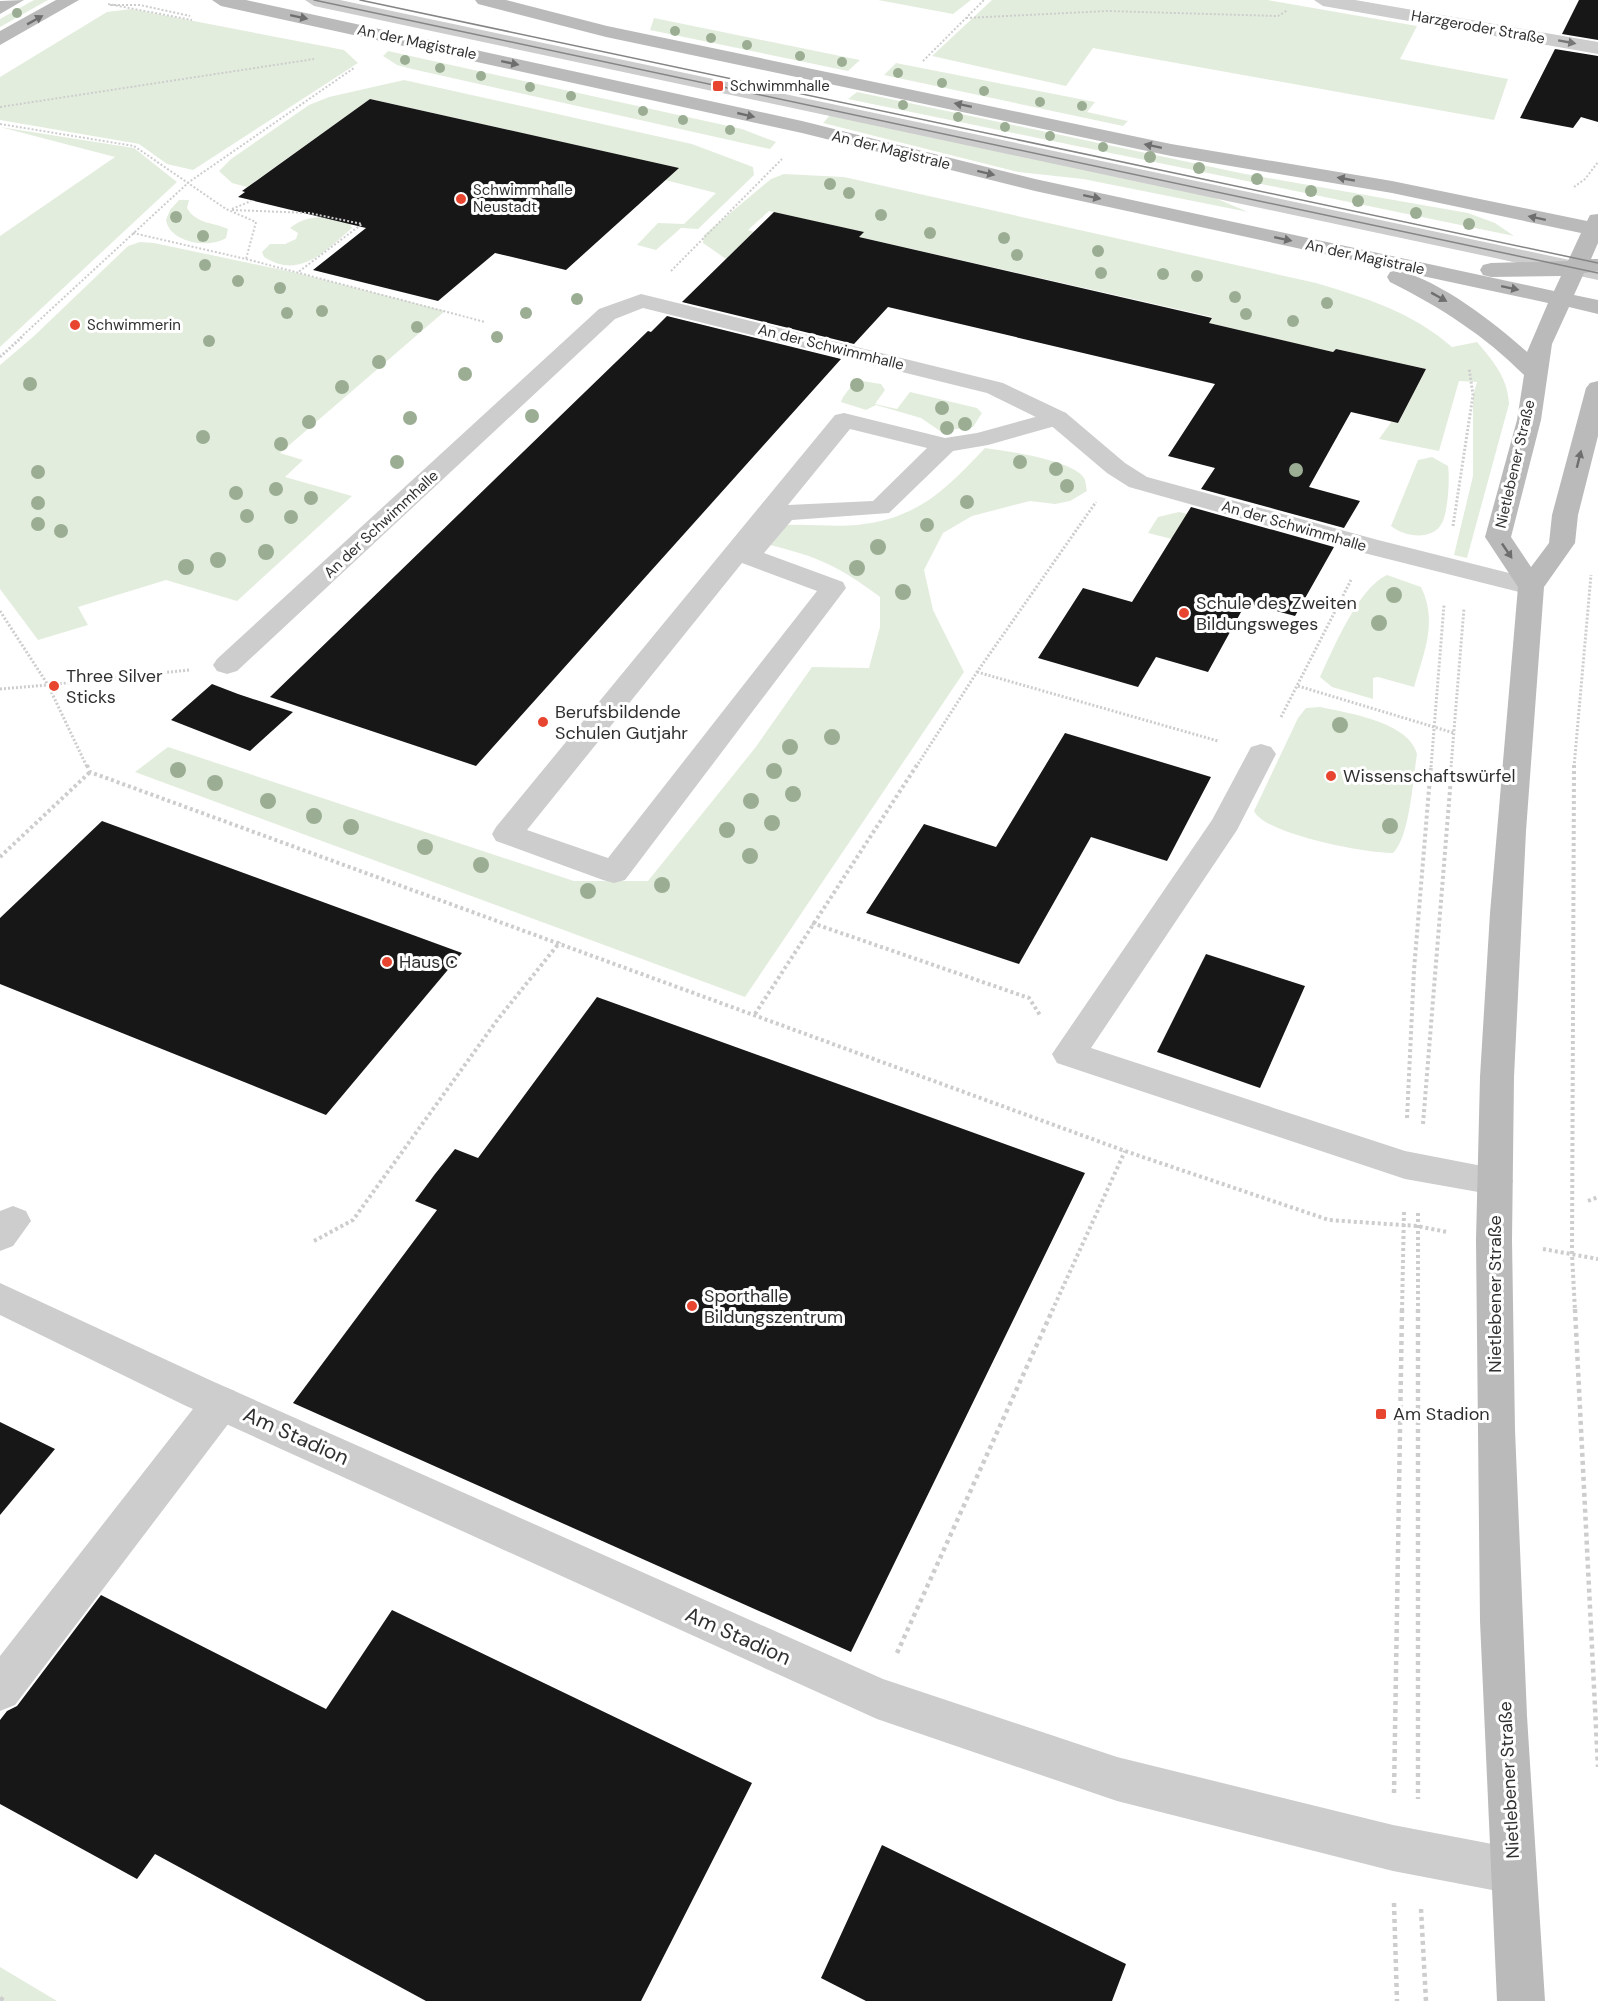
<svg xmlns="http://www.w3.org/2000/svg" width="1598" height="2001" font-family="'DM Sans',sans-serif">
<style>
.green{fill:#e3eddd}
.building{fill:#171717}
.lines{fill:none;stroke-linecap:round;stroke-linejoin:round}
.path-far3{stroke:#cdcdcd;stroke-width:2;stroke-dasharray:2 2;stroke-linecap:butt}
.path-far2{stroke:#cdcdcd;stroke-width:3;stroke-dasharray:2 2;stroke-linecap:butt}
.path-far1{stroke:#cdcdcd;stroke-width:4;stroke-dasharray:3 3;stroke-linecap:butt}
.path{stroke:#cdcdcd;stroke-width:4.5;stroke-dasharray:4 4;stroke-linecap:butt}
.lane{fill:#cdcdcd;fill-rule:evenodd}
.street{fill:#cdcdcd;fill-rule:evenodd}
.secondary{fill:#bababa;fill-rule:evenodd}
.tram{stroke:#858585;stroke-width:1.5}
.tree{fill:#9bae94}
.oneway{fill:#6e6e6e}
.oneway2{fill:#777}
.poi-dot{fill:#e84530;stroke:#fff;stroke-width:2}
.labels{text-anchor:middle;stroke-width:6;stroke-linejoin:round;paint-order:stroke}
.far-street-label{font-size:15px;fill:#303030;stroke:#fff}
.far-poi-label{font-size:15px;fill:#303030;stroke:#fff;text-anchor:start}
.poi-label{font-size:18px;fill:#303030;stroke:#fff;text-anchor:start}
.street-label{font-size:18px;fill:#303030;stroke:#fff}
.near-street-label{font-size:21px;fill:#303030;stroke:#fff}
</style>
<rect width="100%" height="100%" fill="#fff"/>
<!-- green -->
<path class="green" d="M34,0h14l-48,27v-8z
M878,0h93l-18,14z
M992,0h275l150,26 -17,33 108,20 -14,41 -401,-72 -27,38 -134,-30z
M131,9l213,41 14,13 -165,107 -26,-6 -28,-20 -139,-24v-43l107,-65z
M654,18l206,42 -12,11 -198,-41z
M388,51l354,78 34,13 -6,7 -358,-80 -15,-4 -14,-9z
M896,63l199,39 -8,10 41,9 -5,5 -239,-51z
M404,80l288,64 61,23 1,8 -56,54 -17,-1 -25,22 -19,-5 21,-22 26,1 32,-31 -51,-13 13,-12 -308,-69 -123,88 -15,-4 -13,-12 12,-12 78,-54 20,-8z
M857,92l388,82 223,39 27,10 19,13 -666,-137z
M830,115l378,80 40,17 -165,-33 -65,-7 -195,-49z
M0,127l134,21 43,34 -177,165v-111l115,-79z
M784,174l60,3 472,106c50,15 96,29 136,64l25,-5c16,19 31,36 32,62l-42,154 -13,-3 19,-79v-81l4,-13 -18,-1 -20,70 -60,-12 13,-18 6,2 28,-54 -90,-20 -3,3 -124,-29 3,-6 -353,-80 4,-5 -94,-21 -21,19 6,2 -28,27 -23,-16 1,-8 67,-56z
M179,200h10l-2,8c9,16 26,14 41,21l-2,9c-17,11 -56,5 -60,-18l4,-10z
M326,217l23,5 3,6c-27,23 -52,52 -88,29l-2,-5 8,-8h15l11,-5 2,-6 -8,-5c11,-9 22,-11 36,-11z
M140,242l14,1 143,30 148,38 -165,142 23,7 -18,17 67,19 -115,105 -71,-21 -88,27 10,18 -50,15 -38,-51v-224l33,-28 95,-91z
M856,380l25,4 4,6 -10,14 22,5 13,-17 67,16 5,5 -9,14 -33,4 -19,-13 -45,-13 -10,5 -25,-8 2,-5z
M985,448c21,3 88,12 99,30 2,3 2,9 3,13l-17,10 -15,3 -25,-3 -58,15 -29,17 -19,37 9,40 31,62 -219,325 -610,-225 33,-25 406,134h74l107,-133 57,-81 57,1 11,-41v-30c-40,-30 -61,-40 -110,-52l17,-20c23,-1 47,2 70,0 62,-7 88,-35 128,-77z
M1432,457l16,9c2,12 0,46 -6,57 -9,18 -38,14 -51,3l27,-66z
M1179,512l55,13 -14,26 -72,-18 10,-16z
M1387,575l34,12c17,35 3,65 -7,100l-36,-10 -5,1v21l-41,-12 -12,-10c13,-28 39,-90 67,-102z
M1320,707c28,6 89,15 97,47 -4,24 -7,83 -24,99 -25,1 -129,-19 -139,-42l44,-93 8,-10z
M0,1967l57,34h-57z"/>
<!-- building -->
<path class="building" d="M1579,0h19v40l-36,-6z
M1555,49l43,7v66l-17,-5 -8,11 -53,-10z
M370,99l309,69 -113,102 -71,-17 -57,48 -125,-31 53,-42 -128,-31 7,-5 -3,-1z
M774,212l90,20 -5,5 353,81 -3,5 124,29 3,-3 90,20 -28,54 -47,-11 -42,75 51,14 -16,27 -143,-39 14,-21 -47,-12 47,-72 -327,-77 -34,37 -172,-42z
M667,316l174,43 -365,407 -206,-69 378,-366 3,1z
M1191,507l143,40 -39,69 -49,-13 -38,69 -52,-15 -18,30 -100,-29 45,-70 49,14z
M212,684l26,10 55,18 -43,39 -79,-31z
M1065,733l146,44 -44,84 -76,-24 -72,127 -153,-51 58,-89 72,23z
M102,821l360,132 -136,162 -326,-131v-66z
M1206,954l99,32 -45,102 -103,-36z
M597,997l488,176 -234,479 -558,-249 144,-193 -22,-9 20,-27 20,-25 23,9z
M0,1422l55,27 -55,66z
M101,1595l225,114 66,-99 360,173 -111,218h-215l-271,-147 -18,25 -137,-75v-84l7,-9 10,-5z
M882,1845l244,119 -14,37h-246l-45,-23z"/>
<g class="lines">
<!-- path-far3 -->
<path class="path-far3" d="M108,4l84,16
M110,5h30l50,11
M966,18l141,-7 171,5 10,-6
M923,61l61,-61
M0,107l314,-48
M0,124l134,22 92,63 30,13 -10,37
M1574,187l11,-8 13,-17
M232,209l19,-8
M232,210l77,3 53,11 -65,49
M133,233l113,26 239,63
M671,271l111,-112
M20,338l169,-156 165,-114"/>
<!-- path-far2 -->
<path class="path-far2" d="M0,357l22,-20
M1453,526l20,-131 -4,-27
M0,611l48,74 141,-15
M977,672l241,69
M1298,686l156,47
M0,689l48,-4 39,82
M1281,717l70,-137
M916,767l61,-95 119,-170
M1431,767l13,-162
M1451,767l13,-159
M1574,767l17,-192"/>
<!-- path-far1 -->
<path class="path-far1" d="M87,765l3,7 1035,379 204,69 88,6 30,6
M1574,765l-2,489 3,57
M0,857l90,-85
M812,923l217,75 11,17
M755,1014l162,-249
M1407,1118l7,-148 17,-205
M1423,1124l29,-359
M1588,1201l10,-4
M1418,1213v98
M314,1241l39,-21 145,-201 62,-77
M1543,1249l55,10
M1052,1311l73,-160
M1402,1311l2,-101"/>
<!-- path -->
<path class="path" d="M1418,1309v490
M1575,1309l23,458
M897,1653l156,-344
M1394,1793l8,-484
M1394,1903l3,98
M1421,1909l5,92
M0,1998l5,3"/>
<!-- lane -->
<path class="lane" d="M305,0h35l1258,266v14l-1284,-274z
M1057,411l9,2 3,5 -3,5 -78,22 -35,6 -64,62 -97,7 -28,33 79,29 3,6 -221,292 -11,3 -11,-3 -107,-39 -4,-7 4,-7 339,-412 9,-2 101,25 32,-5zM850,429l77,19 -54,53 -85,4zM742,563l75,28 -209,267 -81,-28z
M1261,744l10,3 5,7 -39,76 -146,218 314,103 103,20 5,10 -5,10 -13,4 -90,-16 -348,-116 -5,-9 160,-234 39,-73z
M13,1206l13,5 5,10 -18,25 -13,5v-40z
M221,1386l14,5 5,12 -5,12 -220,290 -15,6v-55l207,-265z"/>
<!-- street -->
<path class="street" d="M1314,0h41l243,42v12l-275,-48z
M641,294l362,89 63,30 59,50 22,14 231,63 163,41 3,6 -3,6 -10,2 -171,-43 -231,-65 -22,-14 -59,-50 -61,-30 -344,-85 -28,11 -378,352 -10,3 -10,-3 -4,-6 4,-6 382,-350z
M0,1283l212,98 671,298 234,78 276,68 120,23 16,7 7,16 -7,16 -16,7 -120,-23 -276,-70 -240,-82 -693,-314 -184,-90z"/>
<!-- secondary -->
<path class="secondary" d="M24,0l-24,14v-13z
M56,0h23l-79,45v-14z
M212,0h34l556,121 233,58 519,112 7,-15 -70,1 -8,-2 -3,-5 3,-5 8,-2 77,-2 13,-28 -189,-40 -221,-37 -565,-119 -128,-33 -3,-4h31l101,26 564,118 221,37 195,40 3,-6 8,-1v29l-7,16h7v12l-14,2 -10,22 24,5v14l-29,-7 -17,37 -11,76 -30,117 20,30 18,-24 3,-28 34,-127 4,-5 8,-2v55l-20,79 -3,28 -31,44 -18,244 -12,246 -2,163 3,190 12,286 18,285h-48l-17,-380 -4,-381 4,-163 10,-164 28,-326 -33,-50 32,-117 7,-45c-40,-40 -84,-68 -134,-93l-3,-5 3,-5 8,-2 -363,-79 -233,-58 -581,-127zM1399,271l149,32 -21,49c-32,-29 -86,-71 -128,-81z"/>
<!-- tram -->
<path class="tram" d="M314,0l1284,273
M360,0l1238,263"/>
</g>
<!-- trees -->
<g class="tree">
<circle cx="17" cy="13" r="5"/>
<circle cx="675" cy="31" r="5"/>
<circle cx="711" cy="38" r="5"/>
<circle cx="747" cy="45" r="5"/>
<circle cx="800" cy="56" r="5"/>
<circle cx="405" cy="60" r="5"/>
<circle cx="842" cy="62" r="5"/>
<circle cx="440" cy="68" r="5"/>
<circle cx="898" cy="73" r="5"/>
<circle cx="481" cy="76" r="5"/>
<circle cx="942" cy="83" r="5"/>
<circle cx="530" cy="87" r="5"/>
<circle cx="984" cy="91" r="5"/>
<circle cx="571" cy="96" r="5"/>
<circle cx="1040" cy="102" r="5"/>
<circle cx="903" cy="105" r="5"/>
<circle cx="1082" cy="106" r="5"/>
<circle cx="643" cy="111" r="5"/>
<circle cx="958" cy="117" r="5"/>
<circle cx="683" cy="120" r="5"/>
<circle cx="1005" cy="127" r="5"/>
<circle cx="730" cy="130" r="5"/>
<circle cx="1050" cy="136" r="5"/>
<circle cx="1103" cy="147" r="5"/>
<circle cx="1150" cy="157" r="6"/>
<circle cx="1199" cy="168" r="6"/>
<circle cx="1257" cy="179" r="6"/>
<circle cx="830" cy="184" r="6"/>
<circle cx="1311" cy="191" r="6"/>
<circle cx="849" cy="193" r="6"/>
<circle cx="1358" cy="201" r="6"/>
<circle cx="1416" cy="213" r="6"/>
<circle cx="881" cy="215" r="6"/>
<circle cx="176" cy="217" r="6"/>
<circle cx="1469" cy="224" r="6"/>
<circle cx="930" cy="233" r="6"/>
<circle cx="203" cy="236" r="6"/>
<circle cx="1004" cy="238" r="6"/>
<circle cx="1098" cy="251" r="6"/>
<circle cx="1017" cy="255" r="6"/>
<circle cx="205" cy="265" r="6"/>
<circle cx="1101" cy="273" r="6"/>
<circle cx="1163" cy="274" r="6"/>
<circle cx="1197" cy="276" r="6"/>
<circle cx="238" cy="281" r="6"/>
<circle cx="280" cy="288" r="6"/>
<circle cx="1235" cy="297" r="6"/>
<circle cx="577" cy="299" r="6"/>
<circle cx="1327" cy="303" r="6"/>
<circle cx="322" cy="311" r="6"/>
<circle cx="287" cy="313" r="6"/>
<circle cx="526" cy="313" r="6"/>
<circle cx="1246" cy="314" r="6"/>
<circle cx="1293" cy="321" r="6"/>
<circle cx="417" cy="327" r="6"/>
<circle cx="497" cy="337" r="6"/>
<circle cx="209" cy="341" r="6"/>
<circle cx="379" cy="362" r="7"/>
<circle cx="465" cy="374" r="7"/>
<circle cx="30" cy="384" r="7"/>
<circle cx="857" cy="385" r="7"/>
<circle cx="342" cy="387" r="7"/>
<circle cx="942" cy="408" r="7"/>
<circle cx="532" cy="416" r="7"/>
<circle cx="410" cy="418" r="7"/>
<circle cx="309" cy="422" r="7"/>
<circle cx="965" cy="424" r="7"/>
<circle cx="947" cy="428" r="7"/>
<circle cx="203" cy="437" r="7"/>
<circle cx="281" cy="444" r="7"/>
<circle cx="397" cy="462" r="7"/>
<circle cx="1020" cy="462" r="7"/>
<circle cx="1056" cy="469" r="7"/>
<circle cx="1296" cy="470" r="7"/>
<circle cx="38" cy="472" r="7"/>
<circle cx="1067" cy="486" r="7"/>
<circle cx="276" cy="489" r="7"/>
<circle cx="236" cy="493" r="7"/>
<circle cx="311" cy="498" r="7"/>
<circle cx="967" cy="502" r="7"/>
<circle cx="38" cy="503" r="7"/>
<circle cx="247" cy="516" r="7"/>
<circle cx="291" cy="517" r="7"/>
<circle cx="38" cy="524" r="7"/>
<circle cx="927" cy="525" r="7"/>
<circle cx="61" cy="531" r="7"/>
<circle cx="878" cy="547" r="8"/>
<circle cx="266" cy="552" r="8"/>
<circle cx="218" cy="560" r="8"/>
<circle cx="186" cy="567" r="8"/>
<circle cx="857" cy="568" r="8"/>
<circle cx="903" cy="592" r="8"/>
<circle cx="1394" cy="595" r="8"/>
<circle cx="1379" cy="623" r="8"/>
<circle cx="1340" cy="725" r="8"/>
<circle cx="832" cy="737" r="8"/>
<circle cx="790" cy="747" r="8"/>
<circle cx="178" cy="770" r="8"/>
<circle cx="774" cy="771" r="8"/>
<circle cx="215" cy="783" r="8"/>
<circle cx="793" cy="794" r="8"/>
<circle cx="268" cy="801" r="8"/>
<circle cx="751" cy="801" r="8"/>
<circle cx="314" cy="816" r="8"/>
<circle cx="772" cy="823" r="8"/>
<circle cx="1390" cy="826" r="8"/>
<circle cx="351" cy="827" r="8"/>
<circle cx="727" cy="830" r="8"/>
<circle cx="425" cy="847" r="8"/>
<circle cx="750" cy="856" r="8"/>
<circle cx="481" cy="865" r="8"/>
<circle cx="662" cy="885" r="8"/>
<circle cx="588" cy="891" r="8"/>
</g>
<!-- one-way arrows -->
<defs><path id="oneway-solid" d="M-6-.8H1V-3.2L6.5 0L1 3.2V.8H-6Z" transform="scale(1.5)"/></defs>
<g class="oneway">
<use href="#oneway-solid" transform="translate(299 17) rotate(12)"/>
<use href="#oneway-solid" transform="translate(35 20) rotate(-29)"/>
<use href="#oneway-solid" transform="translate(510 63) rotate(12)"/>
<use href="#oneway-solid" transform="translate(963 105) rotate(-168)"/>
<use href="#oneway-solid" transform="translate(746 115) rotate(13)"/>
<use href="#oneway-solid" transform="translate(1153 146) rotate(-168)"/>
<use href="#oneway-solid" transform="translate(986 173) rotate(14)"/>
<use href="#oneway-solid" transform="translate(1346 179) rotate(-170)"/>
<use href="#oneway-solid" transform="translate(1092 197) rotate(12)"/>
<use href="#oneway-solid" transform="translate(1537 218) rotate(-168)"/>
<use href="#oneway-solid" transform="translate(1283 239) rotate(12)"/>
<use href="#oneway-solid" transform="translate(1510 288) rotate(12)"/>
<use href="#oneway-solid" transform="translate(1439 297) rotate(29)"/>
<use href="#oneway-solid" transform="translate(1579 459) rotate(-76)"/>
<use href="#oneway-solid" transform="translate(1507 551) rotate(56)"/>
</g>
<use class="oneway2" href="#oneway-solid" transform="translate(1567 42) rotate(10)"/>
<!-- markers -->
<g class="poi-dot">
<rect x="712" y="80" width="12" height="12" rx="3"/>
<circle cx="461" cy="199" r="6"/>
<circle cx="75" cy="325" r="6"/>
<circle cx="1184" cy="613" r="6"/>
<circle cx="54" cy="686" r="6"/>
<circle cx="543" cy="722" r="6"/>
<circle cx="1331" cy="776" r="6"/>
<circle cx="387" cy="962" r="6"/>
<circle cx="692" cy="1306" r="6"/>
<rect x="1375" y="1408" width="12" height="12" rx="3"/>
</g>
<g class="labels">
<!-- far-street labels -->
<g class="far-street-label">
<text transform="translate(1478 27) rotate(10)" y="5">Harzgeroder Straße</text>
<text transform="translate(417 42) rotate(12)" y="5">An der Magistrale</text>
<text transform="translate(891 150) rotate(14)" y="5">An der Magistrale</text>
<text transform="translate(1365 257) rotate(12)" y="5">An der Magistrale</text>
<text transform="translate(831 347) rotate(14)" y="5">An der Schwimmhalle</text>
<text transform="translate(1515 464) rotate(-77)" y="5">Nietlebener Straße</text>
<text transform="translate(381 524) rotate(-43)" y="5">An der Schwimmhalle</text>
<text transform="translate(1294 526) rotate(16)" y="5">An der Schwimmhalle</text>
</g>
<!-- far-poi labels -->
<g class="far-poi-label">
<text x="730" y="91">Schwimmhalle</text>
<text x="473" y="195">Schwimmhalle<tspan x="473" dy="17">Neustadt</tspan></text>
<text x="87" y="330">Schwimmerin</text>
</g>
<!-- poi labels -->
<g class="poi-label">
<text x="1196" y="609">Schule des Zweiten<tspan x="1196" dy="21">Bildungsweges</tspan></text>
<text x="66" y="682">Three Silver<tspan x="66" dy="21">Sticks</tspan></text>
<text x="555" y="718">Berufsbildende<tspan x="555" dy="21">Schulen Gutjahr</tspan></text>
<text x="1343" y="782">Wissenschaftswürfel</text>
<text x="399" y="968">Haus C</text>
<text x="704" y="1302">Sporthalle<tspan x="704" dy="21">Bildungszentrum</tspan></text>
<text x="1393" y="1420">Am Stadion</text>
</g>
<!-- street labels -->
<g class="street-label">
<text transform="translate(1495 1294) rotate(-90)" y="6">Nietlebener Straße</text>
<text transform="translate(1509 1780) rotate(-93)" y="6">Nietlebener Straße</text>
</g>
<!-- near-street labels -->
<g class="near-street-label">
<text transform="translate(296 1436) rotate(24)" y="7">Am Stadion</text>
<text transform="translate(738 1636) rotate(24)" y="7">Am Stadion</text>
</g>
</g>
</svg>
